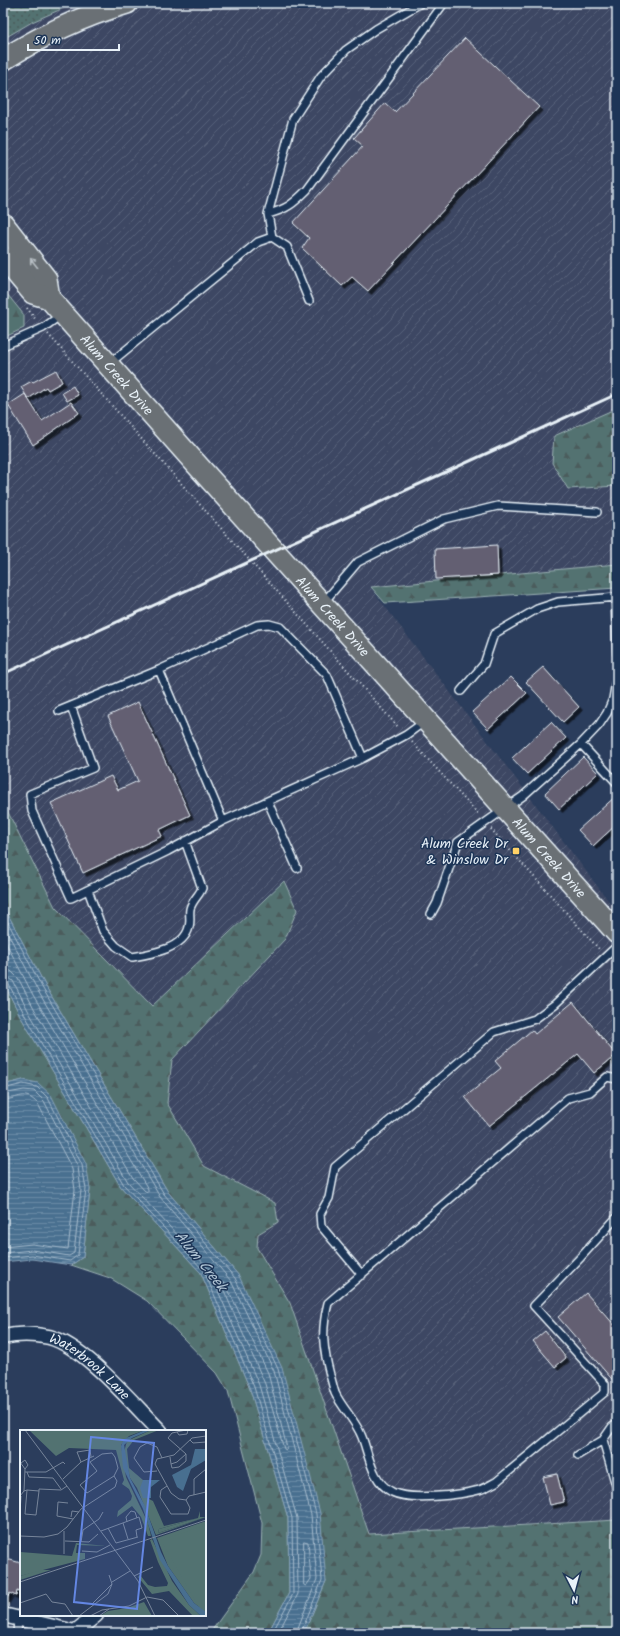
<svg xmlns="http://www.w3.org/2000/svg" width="620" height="1636" font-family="Kalam,sans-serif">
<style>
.industrial{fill:url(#industrial-furrows)}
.grass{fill:url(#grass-dots);stroke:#9db2b4}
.forest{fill:url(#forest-firs);stroke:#9db2b4}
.water{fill:url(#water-rules);stroke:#88a3ba}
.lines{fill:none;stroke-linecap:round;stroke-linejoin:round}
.shore{stroke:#a8bdce;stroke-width:1}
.building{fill:#645f72;stroke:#e8f1f8;filter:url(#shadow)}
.lane-casing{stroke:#e8f1f8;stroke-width:10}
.street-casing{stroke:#e8f1f8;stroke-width:17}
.primary-casing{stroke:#e8f1f8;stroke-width:24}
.path{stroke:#e8f1f8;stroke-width:2;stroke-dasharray:1 3;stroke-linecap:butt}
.lane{stroke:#1d3557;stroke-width:7}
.street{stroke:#1d3557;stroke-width:14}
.primary{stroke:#6a7074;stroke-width:21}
.rail{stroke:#e8f1f8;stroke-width:3}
.oneway{stroke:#b6bdc3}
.poi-dot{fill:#ffd166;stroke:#1d3557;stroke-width:1.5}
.labels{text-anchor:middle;stroke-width:3;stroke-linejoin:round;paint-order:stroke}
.street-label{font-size:14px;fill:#e8f1f8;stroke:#1d3557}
.poi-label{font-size:14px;fill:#e8f1f8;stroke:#1d3557;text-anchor:end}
.water-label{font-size:15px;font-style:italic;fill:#b0c4d4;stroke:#1d3557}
.inset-road{fill:none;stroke:#77859a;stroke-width:1}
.view{fill:#6487e3;fill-opacity:0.15;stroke:#6487e3;stroke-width:2}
.inset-edge{fill:none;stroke:#e8f1f8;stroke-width:2}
</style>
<defs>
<pattern id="industrial-furrows" width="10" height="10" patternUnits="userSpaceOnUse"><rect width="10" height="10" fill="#3c4763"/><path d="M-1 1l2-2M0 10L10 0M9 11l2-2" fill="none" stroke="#58627a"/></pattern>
<pattern id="grass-dots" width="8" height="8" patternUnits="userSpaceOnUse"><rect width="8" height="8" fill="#527271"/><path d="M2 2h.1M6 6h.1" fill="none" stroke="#4b5b5c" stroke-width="1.8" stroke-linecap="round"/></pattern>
<pattern id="forest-firs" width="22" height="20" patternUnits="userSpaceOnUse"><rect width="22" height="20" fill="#527271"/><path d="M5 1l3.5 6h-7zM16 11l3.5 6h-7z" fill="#4b5b5c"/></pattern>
<pattern id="water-rules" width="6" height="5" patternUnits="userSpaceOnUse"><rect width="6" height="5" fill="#486f90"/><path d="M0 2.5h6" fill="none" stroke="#6b8ba6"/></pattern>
<filter id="shadow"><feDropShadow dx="3.5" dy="3.5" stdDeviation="0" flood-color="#0009"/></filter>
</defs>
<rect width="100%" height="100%" fill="#2b3d5c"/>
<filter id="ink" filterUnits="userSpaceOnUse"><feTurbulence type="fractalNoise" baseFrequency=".025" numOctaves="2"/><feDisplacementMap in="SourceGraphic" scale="8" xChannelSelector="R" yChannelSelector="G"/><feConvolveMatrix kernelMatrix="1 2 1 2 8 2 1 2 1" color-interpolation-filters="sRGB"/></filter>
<g filter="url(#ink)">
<!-- industrial -->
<path class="industrial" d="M75,3h542v405l-63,28 14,53 49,-3v78l-246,24 246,324v608l-248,14 -79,-231 -33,-55 1,-14 17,-31 -71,-37 -37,-63 5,-43 113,-121 -2,-58 -131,125 -97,-99 -52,-105v-470l4,4 17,-21 -21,-26v-250l29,-17z"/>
<!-- grass -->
<path class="grass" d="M3,3h72l-43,19 -29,17z"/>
<!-- forest -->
<path class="forest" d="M3,289l21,26v13l-17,8 -4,-4z
M617,408v78l-49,3 -16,-26 2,-27z
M617,564v24l-232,15 -14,-16z
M3,802l52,105 97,99 132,-125 13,29 -12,29 -113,121 -5,43 37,63 71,37 3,19 -20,12 -1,14 33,55 79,231 248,-14v113h-313l22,-52 -87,-305 -71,-84 -122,-205 -43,-82z
M3,982l19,37 99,168 80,86 49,116 38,129 1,75 -21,40h-58l44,-61 7,-17 1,-32 -34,-132 -11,-18 -70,-72 -37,-23 -39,-13 12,-8 7,-68 -67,-109 -20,5z"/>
<!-- water -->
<path class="water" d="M3,905l43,82 122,205 71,84 43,92 38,145 6,68 -22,52h-36l21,-40 -1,-75 -38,-129 -49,-116 -80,-86 -99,-168 -19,-37z
M23,1080l15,3 13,12 35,69 4,25 -7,68 -12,8 -39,-6 -29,3v-177z"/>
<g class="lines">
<!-- shore -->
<path class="shore" d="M3,913l40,76 121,205 71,84 43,91 38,145 6,66 -21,53
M3,924l35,67 122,206 71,84 43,90 37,144 6,64 -21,54
M3,937l30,58 115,194v3l-3,-1 -12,-13 -97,-166 -18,-34 -7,-7 -8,-1
M3,976l5,1 5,4 17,33 98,168 80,86 51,117 38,133 1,76 -20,39
M3,981l5,2 18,34 98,168 80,86 50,116 38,131 1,76 -21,39
M3,1089l20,-5 14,3 11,11 34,67 4,24 -8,66 -8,6 -38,-6 -29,3
M3,1094l21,-4 10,1 10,10 34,66 3,23 -7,63 -5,3 -37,-6 -29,3
M3,1100c17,-1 21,-11 35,4l34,65 3,21 -7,59 -36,-5 -29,3
M224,1283l2,2 42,88 19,75 -1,2 -2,-1 -19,-65 -43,-98z
M304,1541l4,1 3,37 -5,7 -2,-1z"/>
</g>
<!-- building -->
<path class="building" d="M465,38l74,69 -171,184 -16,-14 -10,9 -40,-38 7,-10 -16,-15 70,-77 -9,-8 31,-35 10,9z
M56,370l6,12 -14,8 -2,-3 -18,12 -7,-12 11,-6 1,1z
M73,386l5,9 -11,6 -5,-8z
M25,394l17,27 29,-19 8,11 -46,32 -25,-40z
M497,545l1,30 -62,4 -1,-30z
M543,667l36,40 -16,15 -37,-40z
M511,677l16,16 -39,36 -16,-17z
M138,702l52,113 -31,15 3,6 -79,37 -32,-70 60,-27 7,14 20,-9 -30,-65z
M551,722l15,16 -39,36 -15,-16z
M583,757l15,16 -39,36 -14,-16z
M617,795v29l-24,22 -15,-16z
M573,1002l43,53 -22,18 -16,-19 -89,72 -24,-29 36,-29 -6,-7 37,-31 3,4z
M586,1293l31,35v57l-59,-68z
M545,1331l21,27 -11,9 -22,-26z
M557,1474l7,28 -14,3 -7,-28z
M3,1558l18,5v29l-4,-1 -1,5 -6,-3 -7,11z"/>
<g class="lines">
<!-- lane casing -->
<g class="lane-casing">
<path id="lane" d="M268,214c19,-5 25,-10 39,-24l137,-187
M309,301l-22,-54 -15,-10 -4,-23 25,-95 28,-43 25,-26 30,-21 45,-26
M3,346l40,-18 18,-13
M110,363l148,-121 14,-5
M615,597l2,56
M324,602l34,-40 86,-43 54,-13 99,6
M159,670l64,151
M461,691l23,-27 10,-30 43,-25 21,-7 59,-5
M71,706l22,62 -63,26 2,17 39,87 97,-47 55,-30 140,-63 43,-23 18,-13
M59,711l100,-41 98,-45 12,-1 11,3 47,48 36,83
M581,744l36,39
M268,802l29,66
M88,890l15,41 13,15 16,11c18,-3 52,-8 57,-30 2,-6 0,-12 1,-18 2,-9 9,-13 12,-21l-17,-47
M431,914l6,-11 21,-61 65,-46 58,-52 18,-19 8,-12 6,-14 4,-24
M617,1079l-10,-2 -17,15 -22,6 -240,205c-7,28 -5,45 2,72 2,6 3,12 5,18 7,15 21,28 27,44 7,18 10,45 30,55 17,9 69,3 87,-2 6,-2 11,-5 17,-8l109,-90v-8l-71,-78 47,-49 36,-40
M362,1275l-41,-49 -1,-12 9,-16 6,-31 159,-135 41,-13 20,-15 62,-58
M603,1440l14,49
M578,1455l25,-15 9,-13 5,-3
M17,1633l1,-14"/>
</g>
<!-- street casing -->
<g class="street-casing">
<g id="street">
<path id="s1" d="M3,1337c14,-3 31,-3 46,0 36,9 84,67 111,94"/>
<path d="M3,1615l72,17 21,-17"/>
</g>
</g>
<!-- primary casing -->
<g class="primary-casing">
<g id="primary">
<path d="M3,60c39,-25 80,-44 124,-57"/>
<path d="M3,224l43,55 3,19"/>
<path id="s2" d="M3,257l30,36 16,5 141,159 427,476"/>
</g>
</g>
<!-- path -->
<path class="path" d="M27,308l9,12
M48,334l351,394
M412,742l67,73
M491,829l108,120
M612,963l5,5"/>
<!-- lane -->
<use href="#lane" class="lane"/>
<!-- street -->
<use href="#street" class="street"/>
<!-- primary -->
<use href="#primary" class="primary"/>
<!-- rail -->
<path class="rail" d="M3,674l614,-280"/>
</g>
<!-- one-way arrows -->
<defs><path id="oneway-shaft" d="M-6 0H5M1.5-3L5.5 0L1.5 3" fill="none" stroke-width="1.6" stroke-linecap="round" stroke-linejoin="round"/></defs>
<use class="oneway" href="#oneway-shaft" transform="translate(34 263) rotate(-128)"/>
</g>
<!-- markers -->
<rect class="poi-dot" x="512" y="847" width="8" height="8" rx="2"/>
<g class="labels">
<!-- street labels -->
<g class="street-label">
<text dy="5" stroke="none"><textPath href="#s2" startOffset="166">Alum Creek Drive</textPath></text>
<text dy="5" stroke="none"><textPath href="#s2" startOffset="490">Alum Creek Drive</textPath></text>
<text dy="5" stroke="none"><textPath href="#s2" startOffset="814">Alum Creek Drive</textPath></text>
<text dy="5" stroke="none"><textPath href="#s1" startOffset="97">Waterbrook Lane</textPath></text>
</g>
<!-- poi labels -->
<g class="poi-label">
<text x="508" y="848">Alum Creek Dr<tspan x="508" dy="16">&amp; Winslow Dr</tspan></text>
</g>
<!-- water labels -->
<g class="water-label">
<text transform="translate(201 1261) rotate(51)" y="5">Alum Creek</text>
</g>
</g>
<!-- overview -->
<g transform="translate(20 1430)">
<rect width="186" height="186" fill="#2b3d5c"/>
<path d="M180,81v6h6l-48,16 1,-4 39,-11zM19,140h12l-31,10v-4zM124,172l8,14h-52l8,-5 19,-3z" fill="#527271"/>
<path d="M125,0l-16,6 -8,9 5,32 22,46 3,13h-3l-7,-19 -9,-11 -15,11 1,-6 13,-11 1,-4 -3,-7 -7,-5 2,-4 -8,-30 -47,-2 -13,8 -26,-25zM131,0h8l-25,10 -7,9 2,19 14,12 6,19 4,2 11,25 34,-8 -39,11 -1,4 48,-16 -50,18 -19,-47 -7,-10 -6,-26 3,-11zM186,91v91l-12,-9 -26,-37 -11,-28zM132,109l20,42 17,24 12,11h-8l-24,-25 -17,3 -14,-17 2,-2 8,10 7,2 12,-1 1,-3 -10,-21 -8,-22zM56,113l30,3 -29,-1 -1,8h9v6l-65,17v-24l52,4z" fill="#527271"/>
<path d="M186,95v91h-2l-43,-76z" fill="#527271"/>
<path d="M125,0h6l-19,8 -8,7 6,33 15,28 16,46 7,14 26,37 12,9v4h-5l-12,-11 -29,-45 -17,-51 -20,-41 -2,-22 3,-7zM175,19h11v11l-15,9 -8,22 -6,-4 -5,-12 19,-10zM123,50h17l-9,7v11h-8l-3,-10z" fill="#486f90"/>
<path class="inset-road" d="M5,0l113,151 17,35M157,2l2,3 8,-1 1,-4M186,6l-14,2 -18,17 -17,4 -2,5 16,29 8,6 7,1 3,-4 17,-4M170,10l3,3 13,-1M150,27l1,7 6,-2 9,-8 -18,-16 4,-5 14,-3M0,32l5,7 -1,22 -4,5M61,32l-4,-10 13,-2 1,7M1,33l4,-3 3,5 -3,4M151,34l1,4 7,-1 7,-6v-7M137,41l-13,1 -10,-14 6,-11 7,-4 10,4 5,11M5,42h21l17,-10 2,2M7,42l2,5 24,1 8,11M43,49l18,-17 13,-6M147,56l-6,4 -1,7 11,17h17l2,-6 -4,-8M4,61l3,-1 -2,24 11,1 3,-24 -12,-1M19,61v-2l22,1 6,-4M174,65v-16l12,-10M48,73l-10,-1 -1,14 16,3M0,83l1,-17M51,87l1,-6 7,1M107,92l-1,-5 5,-6 4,1 2,6M103,93l5,16M88,98l8,15 22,-6M44,101v23M81,101l38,-14 3,11 -6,2 1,7M0,106l24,1 14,-3 9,-7 14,-18 34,-22 2,-6 -3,-5 4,-8 -3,-11 -3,-4 -10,1 -12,8 7,9 -17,14 7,8 27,-17M45,111l24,1 9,-8M61,112l2,-12 16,-11 4,-7M62,121l15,1 13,-7M114,146l19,-9M0,152l186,-62M92,152l18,-11M127,167l16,3 16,16M0,173l26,-9 6,8 13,2 8,12M72,174l20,-20M59,186l29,-22 4,-10 -3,-9M70,186l12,-6 27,-4 18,-9M79,186l10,-7"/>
<path class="view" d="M71,7l63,6 -17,166 -63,-7z"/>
<rect width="186" height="186" class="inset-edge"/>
</g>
<!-- margin -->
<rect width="620" height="1636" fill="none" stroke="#1d3557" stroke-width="16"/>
<rect x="8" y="8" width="604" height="1620" fill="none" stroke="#e8f1f8" stroke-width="1.5" filter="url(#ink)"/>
<!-- north arrow -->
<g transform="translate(574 1590) rotate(174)" stroke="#1d3557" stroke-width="3" paint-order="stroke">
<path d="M0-3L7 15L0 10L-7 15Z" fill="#e8f1f8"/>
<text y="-6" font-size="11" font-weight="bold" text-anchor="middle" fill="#e8f1f8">N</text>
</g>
<!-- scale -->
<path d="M28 44v6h91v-6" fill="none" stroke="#e8f1f8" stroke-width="2"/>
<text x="34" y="44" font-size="12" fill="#e8f1f8" stroke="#1d3557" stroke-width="3" paint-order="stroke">50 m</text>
</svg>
